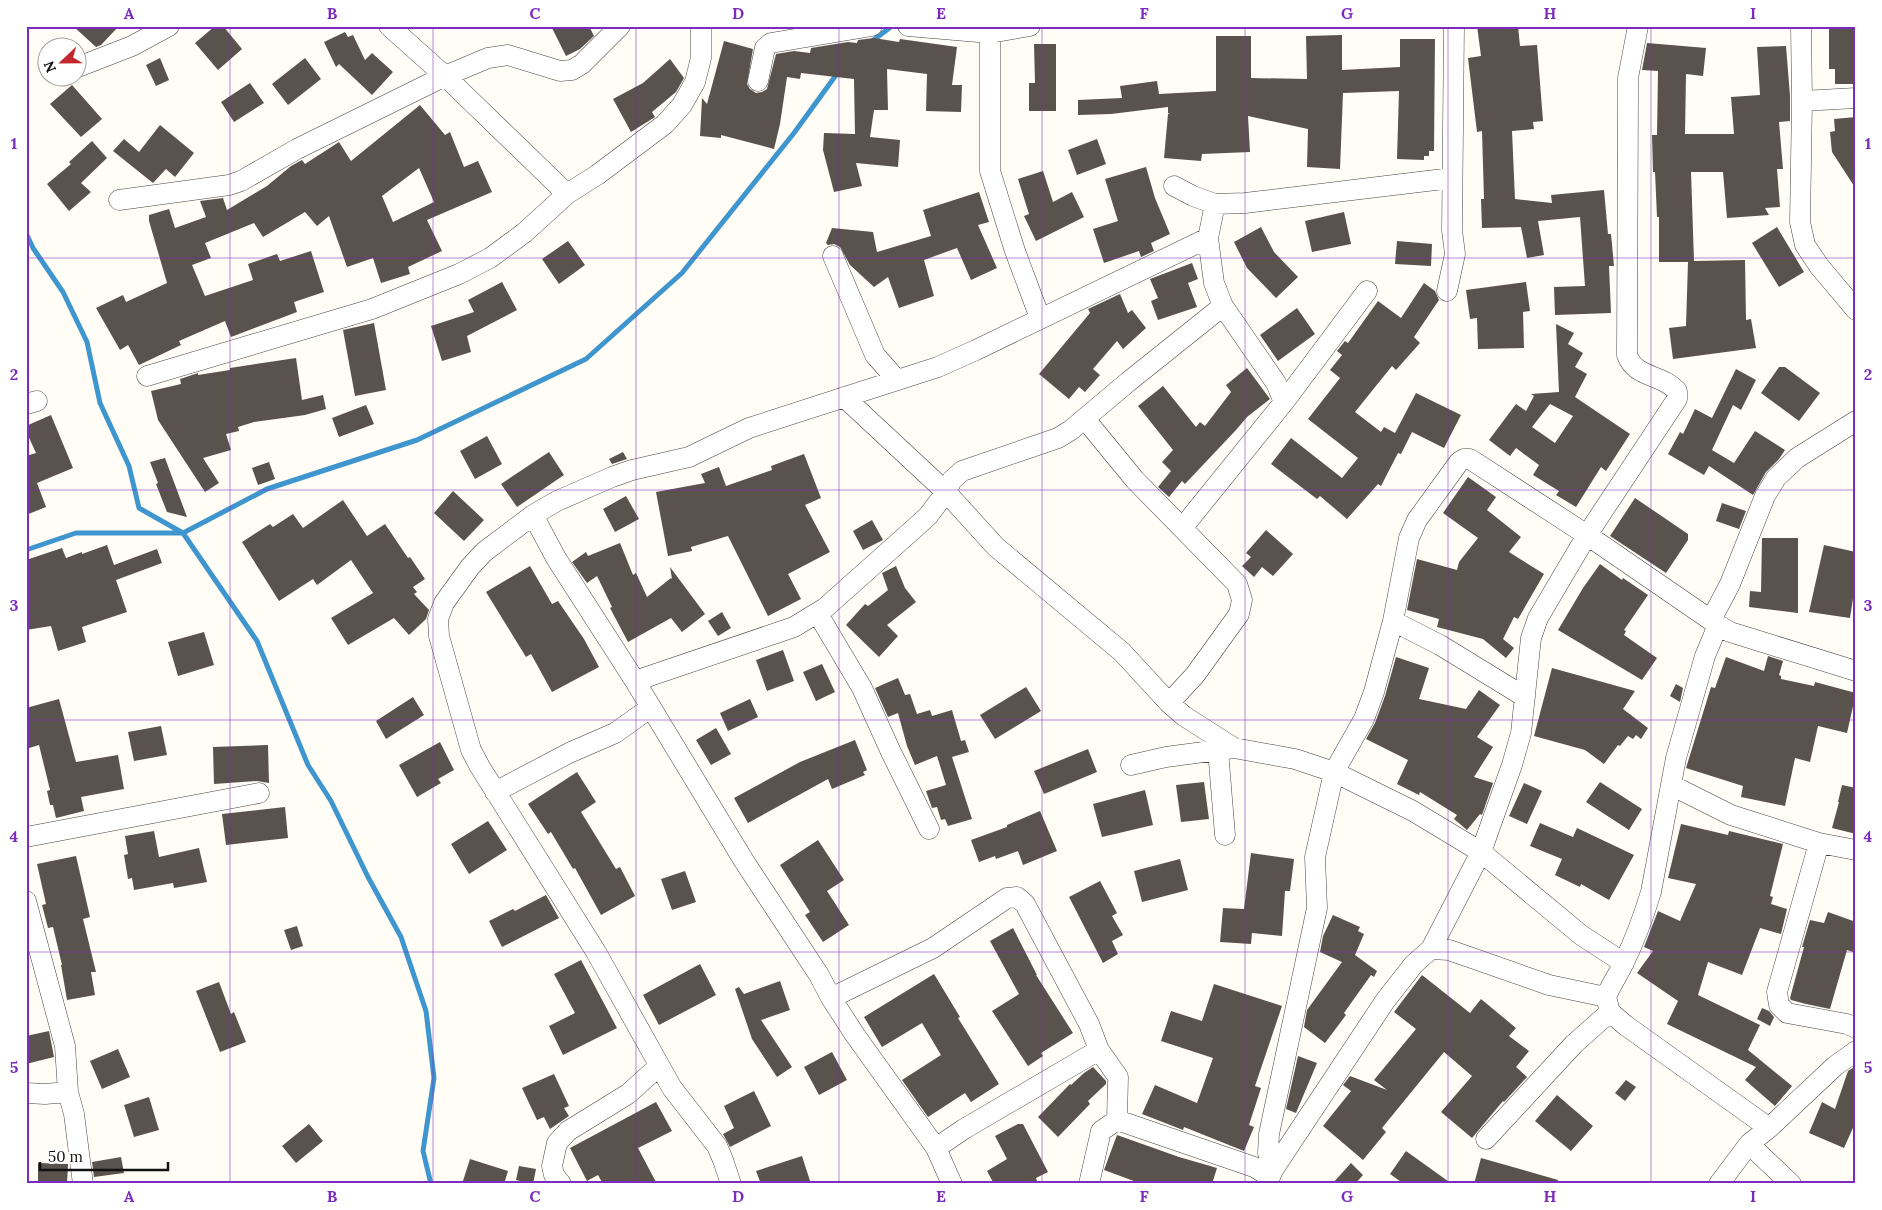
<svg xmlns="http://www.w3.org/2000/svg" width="1882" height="1210" font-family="Lora,serif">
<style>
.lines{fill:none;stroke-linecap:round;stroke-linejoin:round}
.stream{stroke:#3f96cf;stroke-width:5}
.building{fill:#5a524d;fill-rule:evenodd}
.street-casing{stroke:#444;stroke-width:21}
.street{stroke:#fff;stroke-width:20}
.grid{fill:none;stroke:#7b2cbf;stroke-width:1;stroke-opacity:0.55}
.neatline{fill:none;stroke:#7b2cbf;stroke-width:2}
.grid-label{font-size:16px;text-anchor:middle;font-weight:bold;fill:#7b2cbf}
</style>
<rect width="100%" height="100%" fill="#fffdf5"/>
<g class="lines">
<!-- stream -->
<path class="stream" d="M871,42l21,-16
M26,233l7,15 30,44 24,50 13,61 29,63 10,42 44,25 74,108 51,124 23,36 37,76 33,60 25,74 8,67 -11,73 8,33
M26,550l50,-17h107l84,-44 150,-49 169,-81 96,-86 112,-140 45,-62"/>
</g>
<!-- building -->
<path class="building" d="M73,26h46l-18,19 -5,2z
M215,26h8l19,23 -24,21 -23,-27z
M551,26h38l5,10 -14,13 -14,7z
M1477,26h41l2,20 17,-1 6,76 -10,1 1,7 -22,2 3,68 37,4 -1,-8 53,-5 4,44h3l3,32h-5l2,47 -56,2 -1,-28 31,-1 -5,-69 -42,4 6,34 -17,3 -6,-31 -39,1 -1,-29h3l-2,-68 -5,1 -9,-74 13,-2z
M1829,26h27v58h-21v-15h-6z
M345,32l3,5 5,-2 12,25 7,-7 21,19 -21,23 -33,-31 -3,3 -12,-25z
M1342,35v35l58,-3v-28h35l-1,112h-5v5h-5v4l-27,-1 2,-68 -56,2 -3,76 -33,-2 1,-38 -60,-13 2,36 -48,2 -1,7 -37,-3 4,-44 2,-1h-2v-6l-57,7 -33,1v-15l44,-2 -2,-12 37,-5 2,13 57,-3v-55h35v42l56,1 -1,-43z
M874,38l25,4 1,-3 57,8 -5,38h10l-1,27 -35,-1 1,-37 -40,-5 1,41h-14l-4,27 30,3 -2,27 -42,-4 6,23 -28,6 -11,-42 1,-17 31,1 -1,-55 -53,-6 -1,6 -13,-2 -7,47 -6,25 -53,-14v3l-21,-2 2,-38 5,6 17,-63 29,8 -6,35 3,5 6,4 6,-1 5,-3 9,-35 18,-3 16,2 1,-5 37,-6 9,1 1,-3z
M1647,43l59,5 -3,28 -17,-2 -1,60h49l-3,-37 29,-2 -3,-48 29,-1 4,50v25l-11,1 4,47h-6l3,38 -15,1 4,7 -42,3 -4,-46h-32l3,89 51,-1 1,60 5,-1 5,29 -83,11 -4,-31 17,-2 2,-64h-29v-45h-2l-2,-45h-2l-1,-37h5l1,-64 -16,-1z
M1034,44h22v67h-27v-28h6z
M160,58l9,22 -13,6 -10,-21z
M305,58l16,21 -33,26 -16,-21z
M670,59l14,19 -8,14 -24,20 3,5 -24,15 -18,-33 30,-16z
M250,83l14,20 -30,19 -13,-20z
M72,85l30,34 -21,18 -31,-33z
M420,105l25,30 5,-3 14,35 14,-6 14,31 -65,28 15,31 -34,16 2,7 -29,9 -8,-25 -26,9 -18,-51 -12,10 -12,-14 -42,25 -9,-14 -49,20 6,15 -19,7 13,31 48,-16 -5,-16 29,-10 3,7 31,-10 13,41 -30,10 3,10 -66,25 -6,-16 -46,20 2,4 -42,20 -11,-20 -8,5 -24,-42 27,-13 3,7 41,-19 -18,-62v-6l20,-6 6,19 31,-11 -6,-16 23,-3 4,12 40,-24 24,-20 11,-6 3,4 34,-22 12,19zM419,168l15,34 -41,20 -11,-26z
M1856,117v72l-24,-37 -2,-20 5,-1 -1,-12z
M160,125l34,28 -19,24 -9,-8 -13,14 -40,-32 11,-12 15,13z
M1097,139l9,25 -29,11 -9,-25z
M92,141l15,17 -26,25 10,9 -22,19 -22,-27 24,-20 -2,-2z
M1146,167l9,31 15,36 -19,9 3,8 -13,6 -2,-6 -35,12 -11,-34 25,-8 -13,-42z
M1043,171l10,31 19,-10 12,25 -48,24 -12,-25 5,-2 -11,-35z
M979,192l10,30 -11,3 19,43 -26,12 -14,-32 -33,12 10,36 -35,12 -11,-31 -14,10 -24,-22 -10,-18 -6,-3 -6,1 -2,-2 6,-15 41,4 4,20 54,-16 -8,-26z
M1344,212l7,32 -39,8 -7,-31z
M1261,227l13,25 24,25 -22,21 -29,-30 -13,-26z
M1777,227l27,45 -25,15 -27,-44z
M568,241l17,24 -26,19 -17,-25z
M1397,241l35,3 -1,22 -36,-2z
M1192,263l6,16 -10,4 9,24 -39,13 -7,-19 7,-3 -8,-19z
M502,282l15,28 -50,26 4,16 -29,9 -11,-35 43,-14 -6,-12z
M1526,282l4,29 -7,1 1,36 -46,1 -1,-31 -7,1 -4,-29z
M1424,283l11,8 4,9 -25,37 6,6 -24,27 -4,-4 -37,46 26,20 3,-5 11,6 21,-40 45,22 -17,33 -32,-16 -11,22 -3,-1 -17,33 -3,-2 -31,35 -27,-23 -3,3 -46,-35 20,-26 51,40 16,-20 -50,-39 32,-41 -10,-8 12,-15 -5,-4 8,-10 3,2 30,-42 23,17z
M1120,294l8,19 4,-3 14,18 -23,21 -6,-8 -24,28 7,6 -15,17 -6,-5 -10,12 -30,-25 51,-61 -2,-4z
M1297,308l18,26 -37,27 -18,-26z
M374,323l12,67 -31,6 -12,-66z
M1556,324l18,9 -6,11 15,9 -8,14 12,7 -12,23 55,37 -24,37 -5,-4 -25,40 -20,-12 3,-4 -26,-16 6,-10 -23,-17 -6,8 -21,-16 27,-36 10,7 8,-15 -3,-2 28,-2zM1550,404l23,12 -18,27 -23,-16z
M296,358l6,42 21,-5 3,14 -21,6 -51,7 -16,5 1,4 -13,3 5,16 -28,8 16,25 -14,9 -47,-72 -7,-29 30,-7 -1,-5 18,-6v2l32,-5v-2z
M1779,367h6l35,26 -21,28 -38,-28z
M1247,368l23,31 -23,18 -11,13 -51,54 -3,-3 -13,16 -11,-10 13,-16 -9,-9 11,-12 -35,-44 25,-20 33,41 4,-5 5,4 26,-34 -5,-7z
M1736,369l20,11 -15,30 -8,-5 -21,45 22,13 21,-32 30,19 -6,9 -13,13 -13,23 -44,-29 -5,9 -36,-21 12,-22 3,2 12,-25 17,9z
M366,405l8,19 -35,13 -7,-19z
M51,415l22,53 -36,15 9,24 -20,8v-59l10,-3 -10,-22v-5z
M487,436l15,28 -27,15 -15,-28z
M549,452l15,23 -47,32 -16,-23z
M623,452l4,7 -15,5 -3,-5z
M804,454l17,44 -16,7 25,47 -42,22 13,25 -33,17 -40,-80 -37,11 1,4 -24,5 -12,-64 49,-9 -4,-9 18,-7 7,19 46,-16 -1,-4z
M165,458l22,59 -20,-5 -11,-28 2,-1 -8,-21z
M269,462l6,17 -17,6 -6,-17z
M1468,477l28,20 -9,13 34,27 -12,15 35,22 -26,45 -4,-2 -11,22 11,9 -8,10 -23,-19 -46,-12 2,-8 -32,-9 10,-51 40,11 2,-8 19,-24 -35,-25z
M453,491l31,29 -20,21 -30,-28z
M626,496l13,23 -24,13 -12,-23z
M1635,498l53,36v6l-22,33 -56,-37z
M343,500l24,36 18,-12 23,34 2,-1 15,22 -12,8 4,5 -3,2 15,16 -3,9 -17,16 -15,-17 -46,27 -17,-27 42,-25 -22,-33 -34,25 -4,-6 -34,22 -37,-59 28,-18 3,3 20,-13 10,14z
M1722,503l24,8 -7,18 -23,-8z
M872,520l11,20 -20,10 -10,-19z
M1266,530l27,24 -20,22 -11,-9 -8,10 -12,-11 9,-9 -5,-4z
M1762,538h36v75l-49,-6 1,-16 11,1z
M620,543l13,32 3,-2 11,24 24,-19 1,1 -2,-12 35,47 -23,18 -11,-14 -43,24 -18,-34 2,-1 -15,-31 -10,7 -15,-21 14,-10 2,4z
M107,545l7,20 43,-16 5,14 -46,17 11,32 -45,15 4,15 -28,9 -7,-25 -25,4v-70l36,-12 4,10 16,-6v2z
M1824,545l32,7v27l-6,39 -41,-6z
M1600,564l22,16 1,-2 25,17 -24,35 2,1 -2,4 33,23 -15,22 -84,-50 25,-42z
M530,566l22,38 6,-3 26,38 15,28 -47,25 -21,-38 -5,3 -40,-65z
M896,566l9,22 11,14 -29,23 11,11 -19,21 -33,-32 19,-21 3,2 20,-16 -6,-17z
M722,612l9,16 -13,8 -10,-15z
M204,632l10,33 -36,11 -10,-34z
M783,650l11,31 -27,10 -11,-31z
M1768,656l15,5 -4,14 2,1v3l33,7 1,-4 41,11 -9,40 -29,-7 -8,36 -15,-4 -10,48 -44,-9 2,-11 -57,-18 25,-81 4,1 11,-31 38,14z
M1396,657l33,11 -10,31 47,10 13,-19 21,15 -23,32 16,10 -19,30 19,6 -11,32 -2,-1 -13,16 -13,-11 3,-4 -37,-23 -1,3 -22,-11 11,-24 -42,-21 9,-16 10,-27z
M822,664l13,28 -19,9 -13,-29z
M1552,668l83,23 -12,18 25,19 -7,11 -5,-4 -3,4 -5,-3 -8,10 -2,-1 -14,19 -19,-14 -51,-14z
M898,678l7,17 5,-1 7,20 13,-4 2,6 20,-6 9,31 4,-1 4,12 -17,5 20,62 -24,7 -3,-7 -4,1 -4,-13 -5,1 -6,-17 20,-6 -9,-29 -22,9 -8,-19 -9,-33 -10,4 -13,-29z
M1676,684l7,4 -3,14 -10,-6z
M1026,687l15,24 -46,28 -15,-24z
M413,697l11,18 -38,24 -10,-18z
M59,699l17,63 42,-7 6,34 -43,8 3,14 -28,7 -3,-13h-3l-3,-14 3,-1 -11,-45 -13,4v-41z
M750,699l8,18 -30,14 -8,-18z
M161,726l6,29 -33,6 -6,-29z
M716,728l15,26 -20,11 -15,-25z
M855,740l12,30 -4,2 2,3 -33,14 -4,-10 -80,44 -14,-25 66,-36z
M440,742l14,28 -16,9 3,4 -24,14 -18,-32z
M268,745l1,38 -12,-2 -43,3 -1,-37z
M1088,749l9,23 -53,22 -10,-23z
M577,772l19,30 -15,10 35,57 4,-2 15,29 -34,19 -26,-47 -2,1 -22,-37 -3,2 -20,-30z
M1204,782l5,37 -28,3 -5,-37z
M1600,782l42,27 -13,21 -43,-28z
M1524,783l18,8 -15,33 -18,-8z
M1842,785l14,3v46l-24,-6 7,-26h-1z
M1145,790l8,35 -51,12 -9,-33z
M285,807l3,31 -62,7 -4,-31z
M1040,811l17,40 -34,14 -5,-14 -22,8 -1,-3 -16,6 -8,-22 36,-13v-2z
M488,821l19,29 -38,24 -18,-30z
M1540,823l33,14 4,-9 57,27 -25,45 -28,-16 -1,3 -25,-12 7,-16 -32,-13z
M1681,824l47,11 1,-4 54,13 -13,52 3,1 -2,7 16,5 -6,25 -21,-6 -18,47 -34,-13 -10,33 62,30 -12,25 44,36 -17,20 -30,-26 11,-13 -89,-43 11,-23 -41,-28 16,-22 -9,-4 14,-36 22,10 16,-37 -28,-6z
M154,831l5,26 40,-9 8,34 -33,6 -1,-5 -39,7 -2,-12 -4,1 -4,-24 4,-1 -3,-18z
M818,840l26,40 -17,11 22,34 -26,17 -18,-27 5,-3 -30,-47z
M1251,853l43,6 -4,32h-5l-3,45 -30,-3 -1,11 -31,-2 3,-34 21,1z
M76,856l14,61 -7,2 13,53h-5l4,23 -28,5 -6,-35h1l-9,-38 -5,1 -6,-23 4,-1 -9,-40z
M1180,859l8,31 -46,12 -8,-31z
M685,871l11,31 -24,8 -11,-31z
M1100,881l17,32 -5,3 11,19 -11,6 6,13 -15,9 -34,-66z
M546,895l13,23 -57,29 -13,-26 24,-12 2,2z
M1828,912l28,10v31l-9,-3 -17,59 -24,-5 -15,-4 -1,-2 14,-51h-2l8,-27 14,3z
M1333,915l27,12 -2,4 6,3 -9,21 22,16 -3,6 -3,-2 -27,38 2,2 -21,28 -21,-16 3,-17 35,-48 -22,-10 3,-16z
M297,926l6,20 -12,4 -7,-20z
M1013,928l24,47h-1l37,58 -32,20 2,3 -15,10 -36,-55 27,-17 -29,-53z
M581,960l36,68 -54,27 -14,-29 26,-13 -21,-39z
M700,964l16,31 -57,30 -16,-30z
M934,974l26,43 -2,1 41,66 -28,18 -6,-9 -37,24 -26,-37 39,-25 -19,-32 -40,24 -18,-30z
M1422,975l48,38 11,-14 35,29 -7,8 20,15 -13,16 11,10 -23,25 -1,-1 -31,37 -31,-26 31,-36 -28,-24 -62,76 4,4 -23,28 -40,-34 28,-35 -8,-6 7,-9 37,14 -13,-10 42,-51 -22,-17z
M780,981l10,29 -29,10 31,47 -15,10 -25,-38 -17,-50 4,-2 5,7z
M219,982l12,32 3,-2 12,30 -26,10 -24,-61z
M1214,984l68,22 -27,80 6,2 -12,37 5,2 -10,24 -60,-24 -1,3 -41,-16 13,-29 42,18 16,-45 -52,-17 10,-30 31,10z
M1762,1008l7,3 5,6 -4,9 -13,-7z
M49,1031l5,26 -28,7v-28z
M118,1049l12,28 -28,12 -12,-28z
M832,1052l15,28 -28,15 -15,-28z
M1298,1056l19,7 -21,50 -10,-4z
M1856,1066v55l-12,27 -35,-15 13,-31 13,7 13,-38z
M1093,1067l13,14v3l-18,17 2,3 -32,33 -20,-20 32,-33 1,1 13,-12z
M554,1074l15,32 -5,2 5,8 -19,13 -6,-12 -7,3 -15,-32z
M1626,1080l10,7 -11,14 -10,-8z
M754,1091l17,35 -41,21 -7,-13 11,-6 -10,-22z
M1557,1095l36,31 -22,25 -36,-30z
M149,1097l10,33 -25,7 -10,-32z
M656,1102l16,29 -34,17 19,36h-54l-5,-9 -11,6 -17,-33z
M309,1124l14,17 -27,22 -14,-17z
M1018,1124h5l25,48 -12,6 2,6h-44l-7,-13 20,-12 -12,-23z
M1117,1135l62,22 38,11 -5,16h-70l-38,-14z
M1406,1151l46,33h-48l-14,-10z
M802,1156l9,28h-50l-5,-13z
M121,1157l3,16 -30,4 -2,-15z
M1481,1158l77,22 -1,4h-83z
M470,1159l38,12 -4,13h-42z
M38,1163l30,1 -1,20h-29z
M1351,1163l12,12 -8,9h-23z
M519,1166l17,3 -3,15 -17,-4z"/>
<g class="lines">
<!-- street casing -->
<g class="street-casing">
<path id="street" d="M389,26l56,50 122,118
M908,26l82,7 40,-7
M1801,26l1,75 -2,121 5,23 14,21 37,44
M990,33v138l25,80 25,67
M78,67l54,-21 37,-20
M758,81l7,-33 6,-5 101,-17
M1802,101l54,-3
M1174,186l19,10 22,8 -7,34 6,45 9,23 53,77 8,19 -101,125
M119,200l110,-15 12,-4 56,-32 148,-73 43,-18 20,-3 52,16 12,-1 10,-6 38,-38
M1215,204l30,-1 207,-25
M833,256l42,99 22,25
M1447,291l8,-37 -3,-24 2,-204
M147,376l225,-67 87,-35 31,-16 34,-25 43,-39 30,-19 68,-51 17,-19 13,-23 6,-24v-32
M844,397l102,95 50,55 126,105 47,51
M1284,402l83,-111
M26,404l11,-3
M1085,419l50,61 102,104 5,16 -3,14 -44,61 -26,28 15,13 50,32
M533,515l23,43 79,123 109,180 75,114 12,23 24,37 81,113
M818,614l44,74 28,62 39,79
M1711,620l19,-36 35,-88 11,-18 21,-20 59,-37
M1393,621l47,24 85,52
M635,681l159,-54 31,-19 92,-82 11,-10 18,-24 6,-12 10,-9 96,-33 13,-8 57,-48 95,-76
M1218,750l7,85
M1131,765l35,-8 68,-9 61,11 39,13 79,39 68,41 100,83 43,28
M1671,785l60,30 88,28 37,7
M495,792l74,-39 46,-20 35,-25
M26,837l233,-44
M1819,843l-42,149 2,13 8,8 60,11 9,4
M26,901l39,145 3,46 6,22 9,70
M1431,949l18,1 100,35 57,12 4,15 15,13 144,103
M1606,997c5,-13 13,-23 18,-35 11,-22 20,-47 27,-70l25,-134 29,-102 13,-31
M831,998l102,-50 74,-50 10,-1 8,7 64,120 10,26 19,27 -1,43 -16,11 -12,53
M26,1093l19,1 23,-2
M1117,1120l137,47 15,9
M1486,1139l88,-95 36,-32
M1749,1144l42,40
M1273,1170l-5,-17 1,-19 48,-226 -2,-51 19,-85 30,-53 10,-27 19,-71 16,-83 8,-18 42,-58 5,-3h6l117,76 131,90 12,7 126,39
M561,1184l-7,-9 -2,-9 5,-23 11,-12 60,-37 31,-28
M731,1184l-8,-24 -6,-14 -45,-58 -76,-136 -116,-185 -9,-17 -32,-114 -1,-17 6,-16 26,-36 14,-15 49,-37 24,-14 55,-24 20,-7 57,-13 60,-29 189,-61 38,-17 232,-112
M952,1184l-16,-36 28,-19 135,-79
M1267,1184l6,-14 112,-169 29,-37 17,-15 50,-97 31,-87 9,-32 10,-95 7,-20 49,-83 90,-136v-8c-16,-18 -41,-12 -50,-36l1,-260v-17l10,-52
M1719,1184l30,-40 20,-16 66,-62 21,-15"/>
</g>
<!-- street -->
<use href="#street" class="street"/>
</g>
<!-- grid -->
<path class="grid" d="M230,26v1158M433,26v1158M636,26v1158M839,26v1158M1042,26v1158M1245,26v1158M1448,26v1158M1651,26v1158M26,258h1830M26,490h1830M26,720h1830M26,952h1830"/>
<!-- border -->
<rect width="1882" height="1210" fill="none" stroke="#ffffff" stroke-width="55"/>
<!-- north arrow -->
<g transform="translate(62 62) rotate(248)"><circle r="24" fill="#ffffff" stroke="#a0a0a0"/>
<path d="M0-4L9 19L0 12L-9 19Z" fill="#c4262e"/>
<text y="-8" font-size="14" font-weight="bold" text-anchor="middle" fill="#111111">N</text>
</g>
<!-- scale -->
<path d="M40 1162v8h128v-8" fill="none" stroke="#111111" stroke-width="2.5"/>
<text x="48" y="1162" font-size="15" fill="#111111" stroke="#ffffff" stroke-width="4" paint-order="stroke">50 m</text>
<rect x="28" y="28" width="1826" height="1154" class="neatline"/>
<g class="grid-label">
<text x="129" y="19">A</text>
<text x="332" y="19">B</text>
<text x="535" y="19">C</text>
<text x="738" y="19">D</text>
<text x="941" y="19">E</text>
<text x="1144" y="19">F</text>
<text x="1347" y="19">G</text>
<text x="1550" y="19">H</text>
<text x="1753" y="19">I</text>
<text x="14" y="149">1</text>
<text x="1868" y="149">1</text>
<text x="14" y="380">2</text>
<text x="1868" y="380">2</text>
<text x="14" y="611">3</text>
<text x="1868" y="611">3</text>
<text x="14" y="842">4</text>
<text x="1868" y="842">4</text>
<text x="14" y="1073">5</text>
<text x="1868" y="1073">5</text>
<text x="129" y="1202">A</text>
<text x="332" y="1202">B</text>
<text x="535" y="1202">C</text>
<text x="738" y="1202">D</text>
<text x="941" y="1202">E</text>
<text x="1144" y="1202">F</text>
<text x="1347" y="1202">G</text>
<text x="1550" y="1202">H</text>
<text x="1753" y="1202">I</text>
</g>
</svg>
